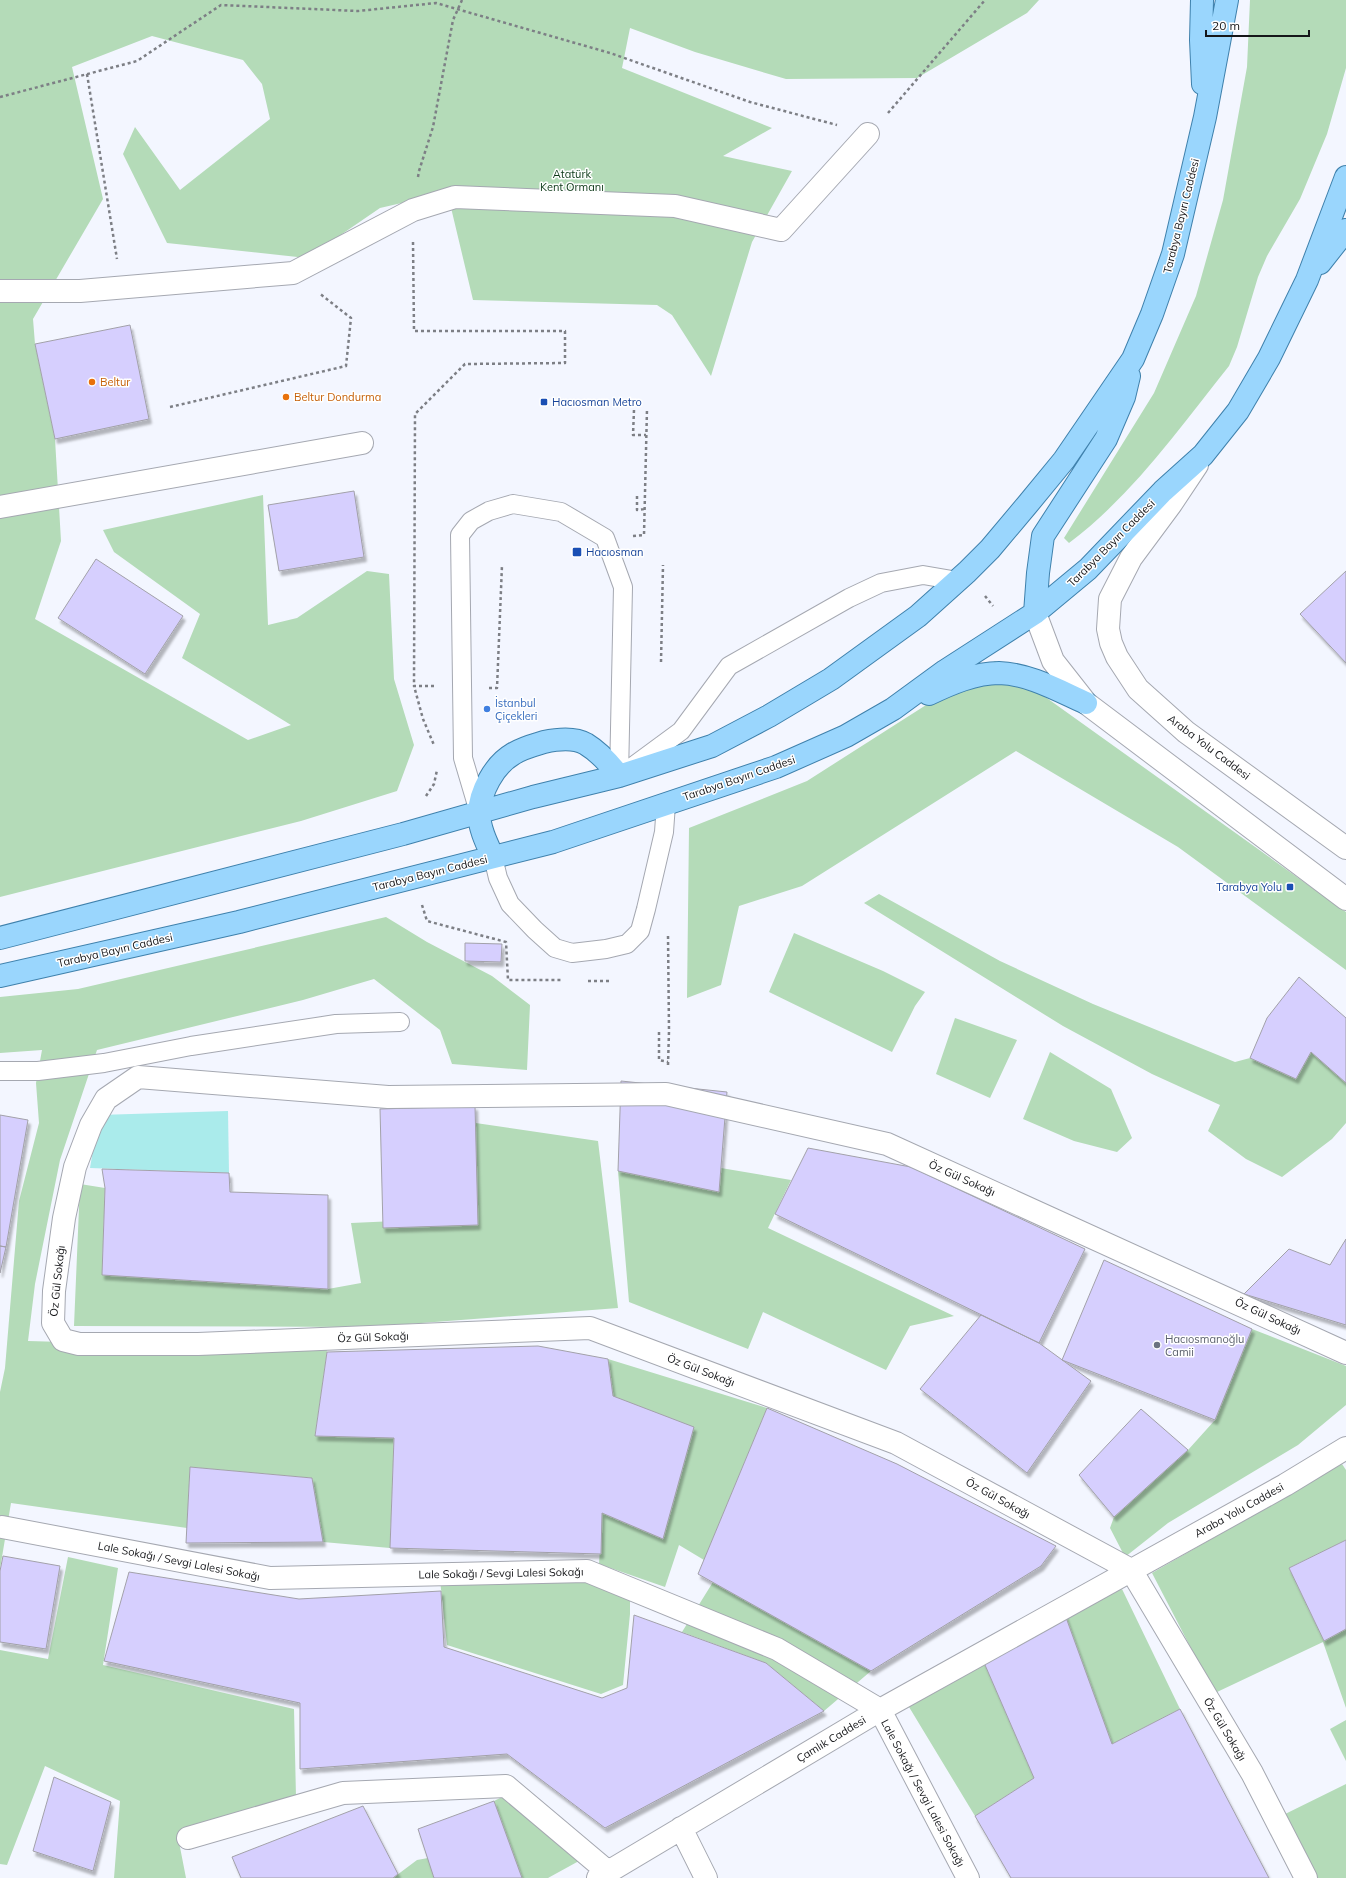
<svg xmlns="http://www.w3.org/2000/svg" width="1346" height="1878" font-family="Mulish,sans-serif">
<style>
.green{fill:#b4dbb8}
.water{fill:#aaebeb}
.building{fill:#d6cffe;stroke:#a2a1a9;filter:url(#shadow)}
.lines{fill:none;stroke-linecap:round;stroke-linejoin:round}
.service-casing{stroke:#a5a8b1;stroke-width:20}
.minor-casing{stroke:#a5a8b1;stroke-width:24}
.tertiary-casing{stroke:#a5a8b1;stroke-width:24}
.primary-casing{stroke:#3f81ac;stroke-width:24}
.path{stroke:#7d7f85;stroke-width:2.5;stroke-dasharray:3 3;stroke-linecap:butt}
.service{stroke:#fff;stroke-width:18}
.minor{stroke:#fff;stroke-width:22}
.tertiary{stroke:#fff;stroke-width:22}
.primary{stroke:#9ad6fd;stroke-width:22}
.path-bridge{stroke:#7d7f85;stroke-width:2.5;stroke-dasharray:3 3;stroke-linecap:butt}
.food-dot{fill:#e8710a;stroke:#fff;stroke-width:1.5}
.transit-dot{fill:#1a4fb4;stroke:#fff;stroke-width:1.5}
.shop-dot{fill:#3f7fe0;stroke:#fff;stroke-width:1.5}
.worship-dot{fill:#6b7280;stroke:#fff;stroke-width:1.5}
.labels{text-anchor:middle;stroke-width:3;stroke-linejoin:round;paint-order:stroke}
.park-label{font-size:11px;fill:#0a3715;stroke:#fff}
.street-label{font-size:11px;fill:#151619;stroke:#fff}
.food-label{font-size:11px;fill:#c56008;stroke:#fff;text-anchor:start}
.transit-label{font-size:11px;fill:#164399;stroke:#fff;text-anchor:start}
.shop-label{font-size:11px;fill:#366cbe;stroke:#fff;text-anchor:start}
.worship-label{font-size:11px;fill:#5b616d;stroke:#fff;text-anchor:start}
</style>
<defs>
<filter id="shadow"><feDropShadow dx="2.5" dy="4.5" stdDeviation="1" flood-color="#0004"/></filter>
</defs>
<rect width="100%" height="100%" fill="#f3f6ff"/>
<!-- green -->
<path class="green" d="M0,0h1039l-12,13 -110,65 -131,1 -91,-27 -65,-24 -8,40 150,60 -49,28 69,15 -40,71 -41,134 -39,-61 -15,-10 -184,-5 -25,-105 -16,1 -52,12 -73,50 -140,-15 -44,-89 12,-27 45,63 90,-71 -8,-35 -19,-24 -91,-24 -80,31 31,132 -70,120 2,25 20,95 6,102 -26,78 213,121 43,-15 -109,-67 18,-44 -86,-62 -11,-22 160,-35 5,130 29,-7 70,-47 22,3 5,105 20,66 -17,46 -96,30 -301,76z
M1250,0h96v68l-19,66 -27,65 -33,57 -9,21 -21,70 -8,19c-49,61 -96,129 -160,177l-5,-5 90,-145 42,-97 27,-96 24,-133z
M995,661l351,251v58l-168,-123 -162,-96 -214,135 -63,20 -18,79 -34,13 2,-170 118,-47z
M879,894l121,67 93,43 142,58 15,-4 46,21 15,-27 35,31v40l-14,16 -50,38 -36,-18 -38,-28 12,-26 -68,-31 -89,-48 -199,-123z
M386,917l41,25 65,34 38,29 -3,65 -75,-6 -12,-34 -66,-51 -71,21 -206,50 -37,110 -25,124 -7,57 107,3 191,-5 1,13 -12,84 79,2 -4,110 -67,-6 -11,-64 -122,-11 -3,61 -176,-25 -11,66v-177l5,-24 14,-167 20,-78 -3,-40 6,-33 -42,3v-56l78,-8z
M794,933l89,38 42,21 -10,14 -23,46 -123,-60z
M955,1018l62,22 -27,58 -54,-24z
M1050,1052l61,37 21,49 -15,14 -43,-11 -51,-22z
M462,1121l136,20 20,167 -249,19 -295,-1 6,-142 25,4 -3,87 226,14 33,-6 -10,-60 111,-5z
M721,1168l70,12 -23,48 186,88 -44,10 -24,44 -123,-58 -15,37 -119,-47 -11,-131 101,21z
M1252,1329l94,37v39l-48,40 -130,78 -43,34 -15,-29 4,-11 74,-67 27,-30z
M608,1359l159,49 -63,152 -25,-15 -14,42 -66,-23 3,-51 61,26 -50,-143z
M1342,1464l4,6v70l-57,28 35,73 22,-12v79l-23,-66 -106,50 -23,-38 -42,-81z
M68,1557l50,11 -15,97 191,44 2,88 -114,31 -3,14 7,36h-72l6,-77 -75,-35 -38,99 -7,-1v-214l48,9z
M589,1576l41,20v18l-7,71 -22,9 -154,-49 -7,-65z
M713,1582l158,89 -47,40 -58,-48 -84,-31z
M1122,1589l58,120 -68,35 -48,-132z
M982,1658l52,120 -59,38 -69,-114z
M1346,1720v41l-16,-32z
M1346,1784v94h-36l-35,-59z
M510,1793l78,63 -40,22h-26l-28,-77z
M428,1858l6,20h-41l24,-18z"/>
<!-- water -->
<path class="water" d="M228,1111l1,62 -139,-5 9,-53z"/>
<!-- building -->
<path class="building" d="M130,325l19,94 -94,20 -20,-95z
M354,491l10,66 -85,14 -11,-66z
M96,559l87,57 -38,58 -87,-56z
M1346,571v92l-46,-49z
M465,943l37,1 -1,18 -36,-1z
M1299,977l47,41v65l-35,-31 -15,27 -46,-21 17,-40z
M621,1081l106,11 -8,100 -101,-21z
M475,1106l3,119 -95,3 -3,-119z
M0,1115l28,5 -22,127 -6,-1z
M808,1148l103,19 174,82 -46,94 -264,-129z
M102,1169l127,4 1,19 98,3v94l-226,-14 3,-87z
M1346,1239v86l-102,-31 45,-45 41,16z
M0,1246l6,1 -6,26z
M1104,1260l148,69 -37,91 -153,-60z
M981,1315l58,28 52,38 -64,92 -107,-84z
M538,1346l70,13 5,37 81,31 -31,112 -61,-26 -1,41 -211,-6 4,-110 -79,-2 12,-84z
M767,1408l130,56 159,82 -15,20 -170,105 -173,-97z
M1141,1409l47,41 -74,67 -35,-42z
M190,1467l122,11 11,64 -137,1z
M1346,1540v89l-22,12 -35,-73z
M3,1556l57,10 -14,83 -46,-7v-71z
M129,1572l170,27 142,-8 3,56 158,51 25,-10 7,-73 132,48 58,48 -219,117 -98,-74 -207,15v-66l-196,-42z
M1064,1612l48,132 68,-35 89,169h-258l-36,-62 59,-38 -52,-120z
M54,1777l57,25 -18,69 -60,-20z
M494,1801l28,77h-88l-16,-49z
M363,1806l35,68 -5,4h-152l-9,-21z"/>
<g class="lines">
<!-- service casing -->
<g class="service-casing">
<path id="service" d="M628,770l53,-39 48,-65 120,-68 32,-15 42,-8 35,6
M479,812l-16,-54 -3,-223 11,-14 18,-10 24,-7 48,8 44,26 18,49 -4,189
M493,857l5,21 12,26 25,26 20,18 17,5 34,-4 21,-5 13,-13 6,-22 18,-77 2,-28
M0,1071h38l66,-8 87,-17 145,-22 64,-2"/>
</g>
<!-- minor casing -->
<g class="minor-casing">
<path id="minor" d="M0,291h80l213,-18 120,-63 42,-13 220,9 106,24 87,-96
M0,507l362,-64
M2,1527l268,51 317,-7 190,78 103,61 88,168
M681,1828l25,50
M188,1838l155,-45 163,-7 102,86
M598,1878l282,-168 405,-225 61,-37
M1306,1878l-54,-105 -121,-203 -235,-127 -306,-115 -392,16h-119l-16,-4 -10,-17 1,-32 10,-73 11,-51 16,-42 15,-26 32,-22 250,20 278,-3 221,50 459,209"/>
</g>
<!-- tertiary casing -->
<g class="tertiary-casing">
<path id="tertiary" d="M1197,465l-26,39 -40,54 -21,41 -2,30 3,14 6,14 21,32 48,43 160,116
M1035,613l18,48 33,42 260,196"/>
</g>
<!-- primary casing -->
<g class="primary-casing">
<path id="primary" d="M1202,0l-1,40 2,44
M1320,263l26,-33
M1035,613l3,-40 5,-37 63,-97 18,-42 5,-21
M929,694c21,-10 46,-21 70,-21 31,1 60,18 87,30
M493,857c-6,-13 -14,-29 -14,-44 1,-21 15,-48 34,-59 9,-6 21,-9 31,-12 14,-3 30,-5 42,2 13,8 24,20 33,32
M0,938l403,-104 130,-37 86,-21 93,-30 57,-30 62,-37 87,-63 49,-44 23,-23 37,-44 37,-45 69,-101 19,-45 21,-60 32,-137 22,-117
M0,976l239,-54 314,-80 223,-75 70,-31 47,-27 52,-38 90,-58 53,-44 75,-78 40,-36 35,-44 31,-53 38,-78 39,-103"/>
</g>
<!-- path -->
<path class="path" d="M87,74l30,185
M0,97l137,-36 84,-56 137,6 78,-8 174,50 140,49 87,23
M888,113l97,-113
M418,177l1,-6
M413,242l1,89h151v32l-100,1 -50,50 -1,272
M170,407l176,-41 5,-48 -32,-25
M634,410l-1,25h13
M637,496v14l8,-1
M633,536l11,-1 3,-126
M985,596l8,10
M661,662l2,-97
M434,686h-20l9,33 11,26
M489,688h8l5,-123
M426,796l8,-12 3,-14
M422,905l5,16 79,21 2,38h55
M588,981h23
M659,1032v28l9,2
M668,1065l1,-34 -1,-95"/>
<!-- service -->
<use href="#service" class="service"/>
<!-- minor -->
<use href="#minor" class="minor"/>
<!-- tertiary -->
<use href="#tertiary" class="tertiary"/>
<!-- primary -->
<use href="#primary" class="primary"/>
<!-- path-bridge -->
<path class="path-bridge" d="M419,171l14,-44 20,-107 9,-20"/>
</g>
<!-- markers -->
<g class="food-dot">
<circle cx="92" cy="382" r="4"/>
<circle cx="286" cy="397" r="4"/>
</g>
<g class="transit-dot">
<rect x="540" y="398" width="8" height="8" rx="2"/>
<rect x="572" y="547" width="10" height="10" rx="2"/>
<rect x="1286" y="883" width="8" height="8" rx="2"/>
</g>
<circle class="shop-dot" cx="487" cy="709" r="4"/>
<circle class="worship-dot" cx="1157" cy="1345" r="4"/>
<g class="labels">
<!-- park labels -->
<g class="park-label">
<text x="572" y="178">Atatürk<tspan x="572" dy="13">Kent Ormanı</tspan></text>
</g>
<!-- street labels -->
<g class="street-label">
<text transform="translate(1181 216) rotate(-76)" y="4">Tarabya Bayırı Caddesi</text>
<text transform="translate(1111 543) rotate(-45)" y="4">Tarabya Bayırı Caddesi</text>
<text transform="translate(1209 747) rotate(37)" y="4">Araba Yolu Caddesi</text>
<text transform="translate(739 778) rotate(-19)" y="4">Tarabya Bayırı Caddesi</text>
<text transform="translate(430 873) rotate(-14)" y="4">Tarabya Bayırı Caddesi</text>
<text transform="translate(115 950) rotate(-13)" y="4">Tarabya Bayırı Caddesi</text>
<text transform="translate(962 1178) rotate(24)" y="4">Öz Gül Sokağı</text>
<text transform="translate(57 1281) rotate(-84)" y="4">Öz Gül Sokağı</text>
<text transform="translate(1268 1316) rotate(25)" y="4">Öz Gül Sokağı</text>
<text transform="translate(373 1337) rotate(-2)" y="4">Öz Gül Sokağı</text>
<text transform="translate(701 1370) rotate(21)" y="4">Öz Gül Sokağı</text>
<text transform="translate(998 1498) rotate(29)" y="4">Öz Gül Sokağı</text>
<text transform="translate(1239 1510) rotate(-29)" y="4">Araba Yolu Caddesi</text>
<text transform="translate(179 1561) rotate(11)" y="4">Lale Sokağı / Sevgi Lalesi Sokağı</text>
<text transform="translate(501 1573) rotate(-1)" y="4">Lale Sokağı / Sevgi Lalesi Sokağı</text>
<text transform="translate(1225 1729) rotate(59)" y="4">Öz Gül Sokağı</text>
<text transform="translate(831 1739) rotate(-31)" y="4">Çamlık Caddesi</text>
<text transform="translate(923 1793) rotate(62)" y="4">Lale Sokağı / Sevgi Lalesi Sokağı</text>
</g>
<!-- food labels -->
<g class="food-label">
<text x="100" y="386">Beltur</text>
<text x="294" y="401">Beltur Dondurma</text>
</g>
<!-- transit labels -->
<g class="transit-label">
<text x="552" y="406">Hacıosman Metro</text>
<text x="586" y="556">Hacıosman</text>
<text x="1282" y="891" text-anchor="end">Tarabya Yolu</text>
</g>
<!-- shop labels -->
<g class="shop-label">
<text x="495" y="707">İstanbul<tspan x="495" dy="13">Çiçekleri</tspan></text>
</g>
<!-- worship labels -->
<g class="worship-label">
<text x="1165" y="1343">Hacıosmanoğlu<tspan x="1165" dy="13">Camii</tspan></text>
</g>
</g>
<!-- scale -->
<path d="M1206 30v6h103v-6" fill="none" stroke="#151619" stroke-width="2"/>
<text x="1212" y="30" font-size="12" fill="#151619" stroke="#ffffff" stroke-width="3" paint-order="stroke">20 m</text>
</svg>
